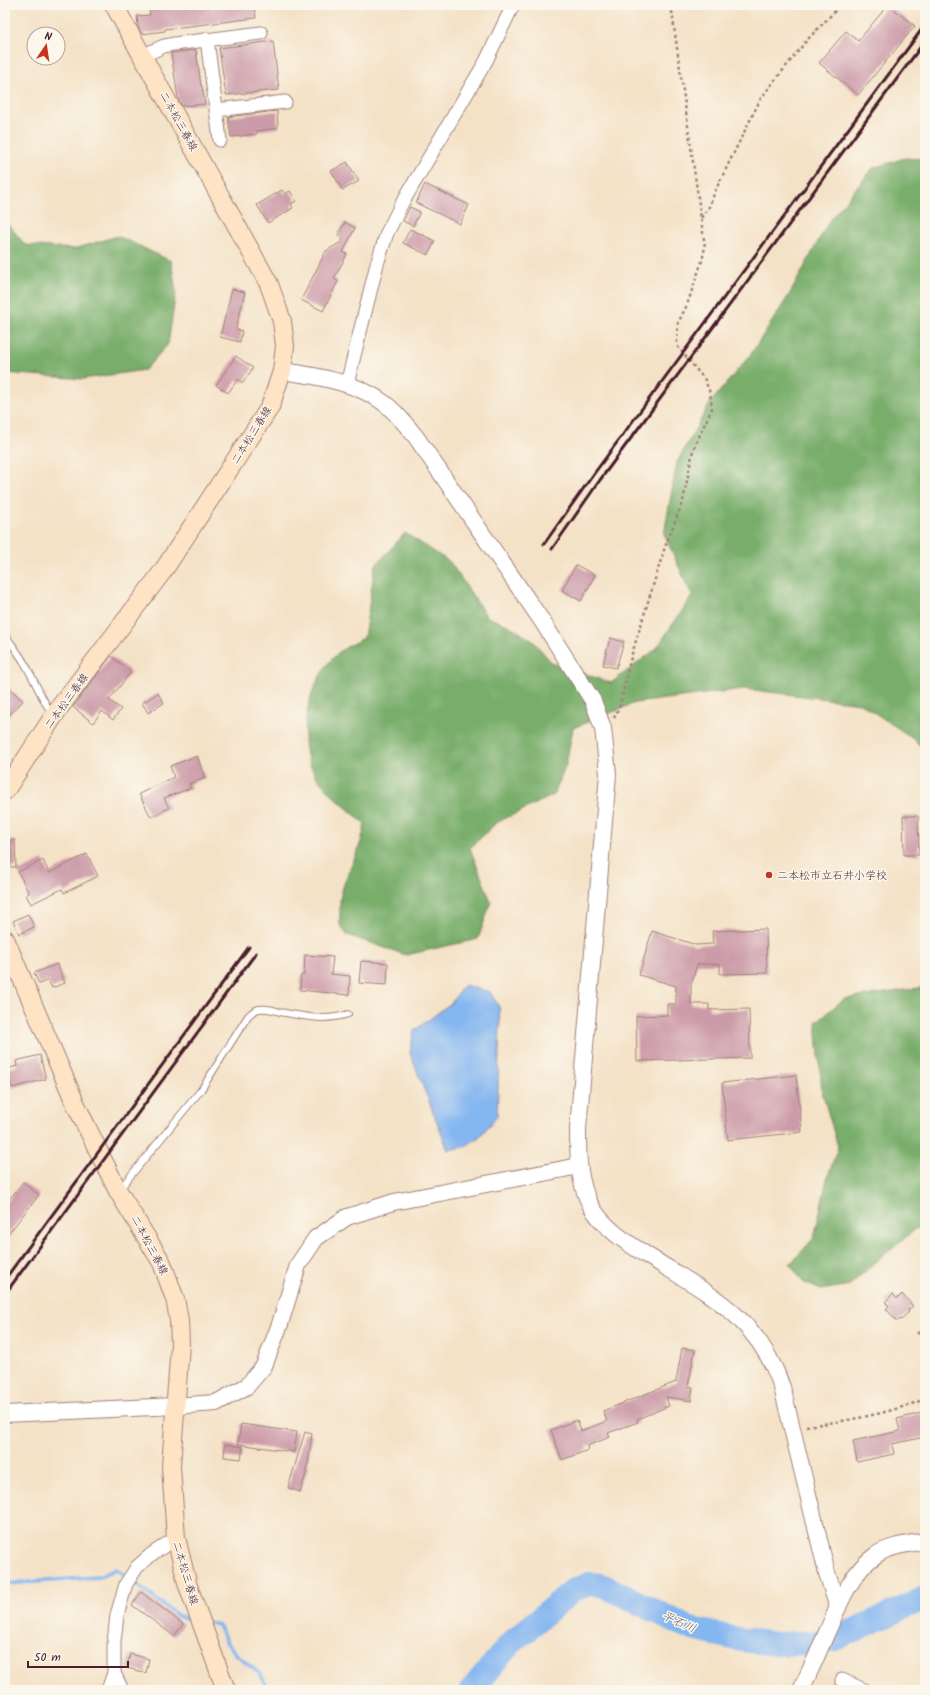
<svg xmlns="http://www.w3.org/2000/svg" width="930" height="1695" font-family="Kalam,'Klee One',sans-serif">
<style>
.forest{fill:#78ad6a;stroke:#61664a}
.water{fill:#84b6f0;stroke:#676a8e}
.lines{fill:none;stroke-linecap:round;stroke-linejoin:round}
.stream{stroke:#84b6f0;stroke-width:4}
.river{stroke:#84b6f0;stroke-width:24}
.building{fill:#cc9ba9}
.service-casing{stroke:#9f8079;stroke-width:8}
.minor-casing{stroke:#9f8079;stroke-width:15}
.tertiary-casing{stroke:#9f8079;stroke-width:18}
.secondary-casing{stroke:#9f8079;stroke-width:20}
.path{stroke:#9f8079;stroke-width:2.5;stroke-dasharray:3 3;stroke-linecap:butt}
.service{stroke:#fff;stroke-width:6}
.minor{stroke:#fff;stroke-width:13}
.tertiary{stroke:#fff;stroke-width:16}
.secondary{stroke:#fee4c5;stroke-width:18}
.rail{stroke:#4a1f2b;stroke-width:3}
.poi-dot{fill:#c8321e;stroke:#fbf7ec;stroke-width:1.5}
.labels{text-anchor:middle;stroke-width:3;stroke-linejoin:round;paint-order:stroke}
.street-label{font-size:11px;fill:#4a1f2b;stroke:#fbf7ec}
.poi-label{font-size:11px;fill:#4a1f2b;stroke:#fbf7ec;text-anchor:start}
.water-label{font-size:12px;font-style:italic;fill:#5e5470;stroke:#fbf7ec}
</style>
<rect width="100%" height="100%" fill="#fbf7ec"/>
<filter id="ink" filterUnits="userSpaceOnUse"><feTurbulence type="fractalNoise" baseFrequency=".025" numOctaves="2"/><feDisplacementMap in="SourceGraphic" scale="8" xChannelSelector="R" yChannelSelector="G"/><feConvolveMatrix kernelMatrix="1 2 1 2 8 2 1 2 1" color-interpolation-filters="sRGB"/></filter>
<filter id="wash" filterUnits="userSpaceOnUse"><feTurbulence type="fractalNoise" baseFrequency=".012" numOctaves="4" result="noise"/><feDisplacementMap in="SourceGraphic" scale="16" xChannelSelector="R" yChannelSelector="G"/><feGaussianBlur stdDeviation="0.9" result="paint"/><feColorMatrix in="noise" values="0 0 0 0 0 0 0 0 0 0 0 0 0 0 0 0 0 1.4 0 .05"/><feComposite in="paint" operator="in"/></filter>
<g filter="url(#wash)">
<rect width="100%" height="100%" fill="#f4e2c7"/>
<!-- forest -->
<path class="forest" d="M905,158l20,1v592l-11,-12 -54,-36 -116,-14 -109,14 -62,25 -7,37 -12,30 -58,28 -26,25 21,54 -13,37 -72,16 -59,-20 -7,-10c0,-10 -1,-21 1,-31 6,-24 21,-45 24,-70 -18,-17 -41,-32 -53,-55 -17,-34 -2,-92 26,-116 7,-6 18,-11 26,-15l11,-72 30,-33 45,29 37,55 21,8 25,16 19,22 59,20 45,-34 36,-53 -28,-62 13,-72 33,-59 41,-49 40,-62 38,-71 44,-53z
M5,220l20,25 49,4 44,-13 53,25 5,31 -8,52 -23,26 -62,9 -78,-6z
M925,987v235l-32,25 -43,38 -29,5 -18,-8 -13,-18 24,-26 13,-59 11,-32 -16,-55 -6,-70 28,-23z"/>
<!-- water -->
<path class="water" d="M464,985l26,7 9,15 1,15 -3,95 -19,21 -14,9 -16,3 -38,-97 4,-22 37,-28z"/>
<g class="lines">
<!-- stream -->
<path class="stream" d="M5,1584l94,-7 17,-8 62,47 16,4
M207,1622l11,3 8,16 10,13 24,20 9,16"/>
<!-- river -->
<path class="river" d="M471,1690l40,-47 61,-52 17,-7 13,1 90,44 50,11 34,4 34,-1 25,-4 90,-41"/>
</g>
<g id="blocks">
<!-- building -->
<path class="building" d="M149,5h56v2l49,-2 2,13 -91,11v2l-23,3 -4,-7 -1,-11 13,-1z
M888,5l27,21 -57,69 -39,-32 27,-32 12,10z
M273,41l6,49 -53,5 -7,-47z
M196,50l5,36h1l3,18 -23,2 -4,-8 -7,-45z
M277,111l1,17 -22,3 1,3 -26,3 -3,-20z
M347,162l12,19 -16,9 -12,-19z
M425,184l44,21 -9,19 -44,-21z
M282,190l3,4 5,-3 6,10 -5,3 2,4 -25,15 -11,-18z
M410,207l10,5 -7,14 -10,-5z
M345,222l10,6 -12,24 4,2 -13,25 4,2 -15,30 -22,-11 25,-49 17,-10 -5,-7z
M410,229l25,12 -7,14 -25,-12z
M232,289l13,3 -9,37 6,2 -2,11 -20,-5z
M236,356l17,12 -10,15 -5,-4 -10,14 -12,-8z
M576,565l19,10 -14,26 -19,-11z
M610,638l14,4 -8,26 -13,-3z
M111,656l20,16 -22,28 12,9 -8,11 -11,-9 -9,12 -20,-16z
M5,684l18,17 -18,18z
M158,693l6,10 -16,10 -6,-10z
M197,756l8,22 -16,6 2,4 -27,10 5,10 -18,9 -12,-23 35,-17 -4,-11z
M903,816h15l1,39h-15z
M5,840h10l1,27h-11z
M87,854l11,22 -34,17 -2,-4 -31,15 -5,-9 3,-2 -11,-21 25,-12 6,13z
M28,914l6,13 -15,7 -6,-13z
M766,929l1,44 -47,1v-10h-23l-6,21v19h18v6l40,-1 1,49 -113,3 -1,-45 31,-1v-11h9v-18l-37,-11 13,-44 44,14 17,-1 -1,-13z
M305,955l28,2 -2,17 19,2 -1,19 -49,-5 1,-15h3z
M361,961l27,2 -1,22 -28,-2z
M57,964l8,19 -13,5 -4,-8 -9,4 -5,-11z
M40,1055l6,24 -34,9 -5,-19 10,-3 -1,-5z
M796,1075l6,57 -74,8 -6,-57z
M23,1182l16,13 -34,43v-33z
M893,1294l4,5 5,-5 11,12 -5,4 1,2 -8,7 -1,-1 -3,3 -11,-12 3,-3 -4,-4z
M682,1348l13,2 -7,36 5,1 -2,14 -25,-4 3,9 -32,13 1,3 -30,11 2,4 -23,9 1,4 -26,10 -11,-30 26,-10 4,11 26,-10 -4,-10 73,-29z
M925,1412v25l-33,7 2,10 -37,8 -4,-21 47,-10 -3,-12z
M241,1424l56,8 -3,20 -56,-8z
M305,1432l7,2 -5,37 -7,21 -12,-4z
M225,1444l18,3 -2,12 -17,-2z
M141,1592l42,32 -9,12 -42,-31z
M130,1654l19,5 -3,14 -19,-5z"/>
</g>
</g>
<g filter="url(#ink)">
<use href="#blocks" fill-opacity="0" stroke="#9f8079" stroke-width="1"/>
<g class="lines">
<!-- service casing -->
<g class="service-casing">
<path id="service" d="M5,635c10,13 20,27 27,42 7,13 12,26 21,38
M119,1190l82,-100 47,-74c3,-3 7,-6 11,-7 7,-1 15,1 21,3 23,4 45,10 68,2"/>
</g>
<!-- minor casing -->
<g class="minor-casing">
<path id="minor" d="M207,39l13,101
M142,56l22,-10 10,-2 87,-11
M216,110l69,-8
M347,384l30,-120 10,-31 14,-28 85,-144 27,-56
M842,1680l22,10
M108,1690l6,-17
M122,1690l-8,-17v-31l3,-27 9,-31 11,-17 15,-13 24,-16"/>
</g>
<!-- tertiary casing -->
<g class="tertiary-casing">
<path id="tertiary" d="M282,371c36,5 79,12 107,36 10,9 19,20 27,30l126,184 51,80 10,27 5,46 -30,355c0,25 0,52 12,75 12,23 37,39 58,52 60,38 109,59 134,131l45,186 11,35
M5,1414l170,-8 41,-3 31,-17 17,-20 16,-42 18,-59 18,-27 31,-21 47,-15 185,-36
M801,1690c9,-19 18,-39 26,-58 12,-27 23,-59 49,-77 13,-9 33,-11 49,-14"/>
</g>
<!-- secondary casing -->
<g class="secondary-casing">
<path id="secondary" d="M5,791l54,-83 104,-137 107,-164 12,-36 3,-25 -3,-25 -13,-37 -155,-279
M5,939l71,166 42,86 44,72 13,36 4,21 1,25 -9,121 5,72 12,48 38,104"/>
</g>
<!-- path -->
<path class="path" d="M701,218l7,-9 9,-22 44,-89 46,-58 34,-35
M614,718l6,-13 11,-48 33,-107 19,-49 10,-51 19,-42 -2,-15 -5,-13 -27,-33 -1,-5 1,-19 9,-18 15,-44 3,-14 -34,-242
M917,1332l8,7
M806,1426c41,-5 81,-12 119,-27"/>
<!-- service -->
<use href="#service" class="service"/>
<!-- minor -->
<use href="#minor" class="minor"/>
<!-- tertiary -->
<use href="#tertiary" class="tertiary"/>
<!-- secondary -->
<use href="#secondary" class="secondary"/>
<!-- rail -->
<path class="rail" d="M544,544l49,-69 332,-450
M552,549l48,-69 325,-439
M5,1279l244,-332
M5,1294l251,-341"/>
</g>
</g>
<!-- markers -->
<circle class="poi-dot" cx="769" cy="875" r="4"/>
<g class="labels">
<!-- street labels -->
<g class="street-label">
<text transform="translate(179 121) rotate(61)" y="4">二本松三春線</text>
<text transform="translate(251 435) rotate(-58)" y="4">二本松三春線</text>
<text transform="translate(66 701) rotate(-54)" y="4">二本松三春線</text>
<text transform="translate(150 1245) rotate(62)" y="4">二本松三春線</text>
<text transform="translate(186 1573) rotate(74)" y="4">二本松三春線</text>
</g>
<!-- poi labels -->
<g class="poi-label">
<text x="777" y="879">二本松市立石井小学校</text>
</g>
<!-- water labels -->
<g class="water-label">
<text transform="translate(679 1622) rotate(24)" y="4">平石川</text>
</g>
</g>
<!-- margin -->
<rect width="930" height="1695" fill="none" stroke="#fbf7ec" stroke-width="20"/>
<!-- north arrow -->
<g transform="translate(46 46) rotate(13)"><circle r="19" fill="#fbf7ec" stroke="#b4a19f"/>
<path d="M0-3L7 15L0 10L-7 15Z" fill="#c8321e"/>
<text y="-6" font-size="11" font-weight="bold" text-anchor="middle" fill="#4a1f2b">N</text>
</g>
<!-- scale -->
<path d="M28 1661v6h100v-6" fill="none" stroke="#4a1f2b" stroke-width="2"/>
<text x="34" y="1661" font-size="12" fill="#4a1f2b" stroke="#fbf7ec" stroke-width="3" paint-order="stroke">50 m</text>
</svg>
